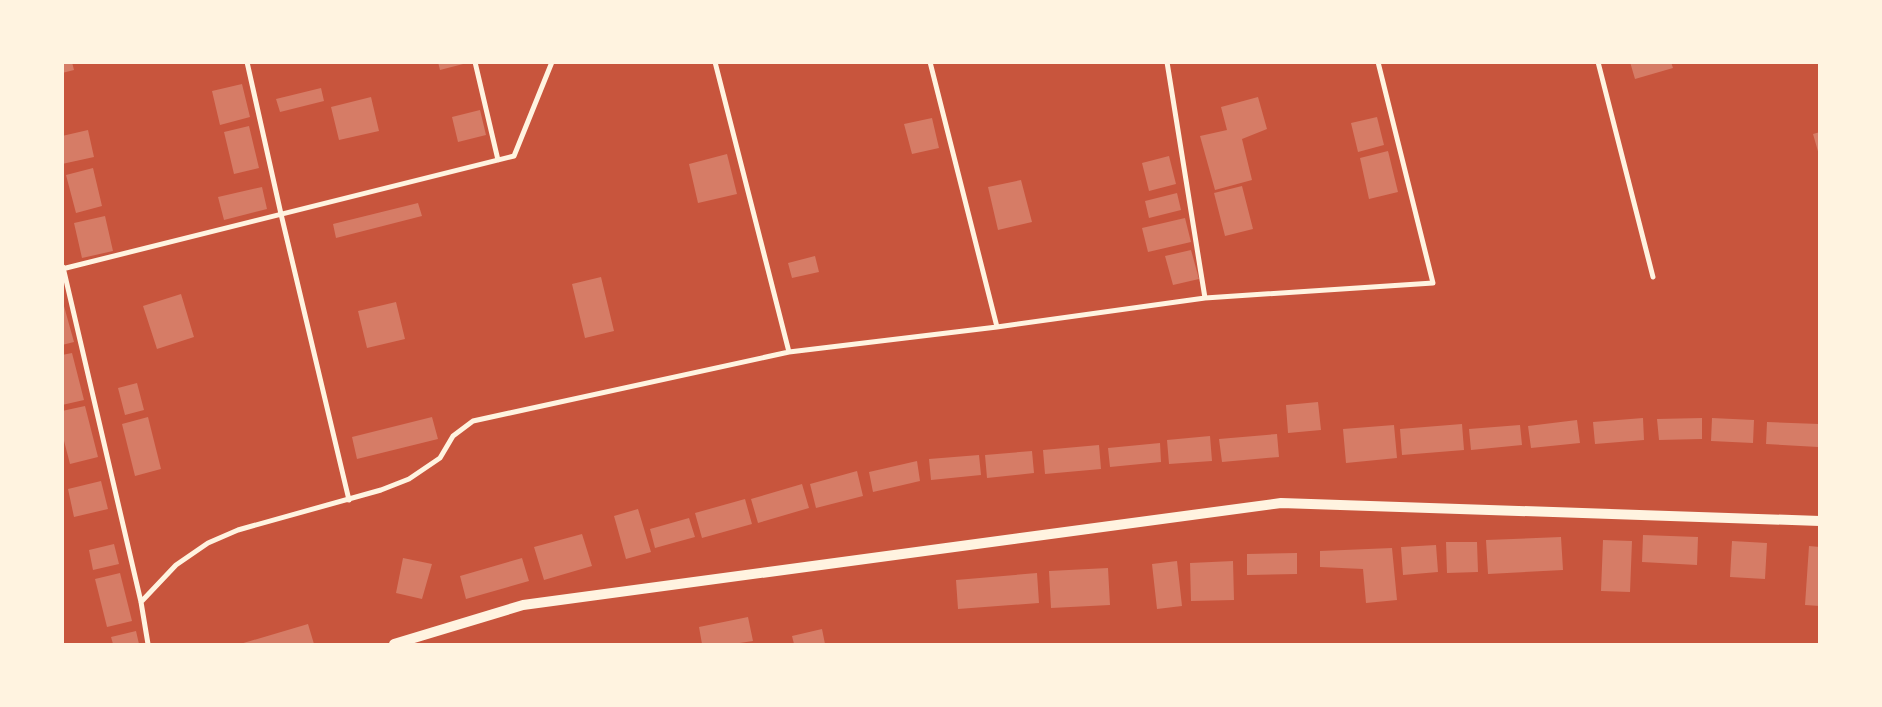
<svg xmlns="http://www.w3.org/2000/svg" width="1882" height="707" font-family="Lato,sans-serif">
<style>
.building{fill:#d67c66}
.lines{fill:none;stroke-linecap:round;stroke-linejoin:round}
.minor{stroke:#fff3e0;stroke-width:5}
.secondary{stroke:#fff3e0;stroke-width:10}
</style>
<rect width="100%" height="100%" fill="#c8553d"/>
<!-- building -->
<path class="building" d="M62,62h10l2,8 -12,3z
M438,62h29v1l-27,7z
M1630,62h41l2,6 -38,11z
M242,84l8,33 -30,8 -8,-34z
M321,88l3,13 -44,11 -4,-13z
M371,97l8,34 -40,9 -8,-33z
M1258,97l9,32 -25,10 10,41 -37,10 -15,-54 27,-6 -6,-23z
M480,110l6,25 -28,7 -6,-25z
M1377,117l7,28 -26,7 -7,-29z
M932,118l7,30 -27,6 -8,-30z
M249,126l10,42 -25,6 -10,-42z
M88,130l6,27 -32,7v-28z
M1820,132v23h-1l-6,-21z
M1388,151l10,41 -29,7 -9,-41z
M727,154l10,40 -39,9 -9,-39z
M1169,156l7,28 -27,7 -7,-28z
M93,168l9,38 -26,7 -10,-38z
M1021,180l11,42 -34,8 -10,-43z
M1242,186l11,43 -28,7 -11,-43z
M262,187l5,22 -43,11 -6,-23z
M1177,193l4,17 -32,8 -4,-17z
M418,203l4,13 -86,22 -3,-14z
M105,216l8,35 -31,7 -8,-35z
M1185,218l6,24 -43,10 -6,-24z
M1191,250l8,29 -26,6 -8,-29z
M815,256l4,16 -27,6 -4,-15z
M601,277l13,54 -29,7 -13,-54z
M181,294l13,43 -37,12 -14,-43z
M62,299l12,43 -12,3z
M396,302l9,37 -38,9 -9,-37z
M72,353l12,47 -22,5v-50z
M137,383l7,27 -19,5 -7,-27z
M1318,402l3,28 -33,3 -2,-28z
M85,406l13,51 -28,7 -8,-31v-22z
M148,417l13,52 -26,7 -13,-52z
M432,417l6,22 -81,20 -5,-22z
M1643,418l1,22 -49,4 -2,-22z
M1702,418v21l-43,1 -2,-21z
M1712,418l42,2 -1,23 -42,-2z
M1577,420l3,23 -49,5 -3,-22z
M1767,422l52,2 -1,23 -52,-3z
M1462,424l2,26 -62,5 -2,-26z
M1394,425l3,33 -51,5 -3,-34z
M1520,425l2,20 -51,5 -2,-21z
M1277,434l2,23 -57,5 -3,-23z
M1210,436l2,25 -43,3 -2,-24z
M1160,443l1,19 -51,5 -2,-19z
M1099,445l2,24 -56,5 -2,-24z
M1032,451l2,22 -47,5 -2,-23z
M979,455l2,20 -50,5 -2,-21z
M917,461l3,20 -47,11 -4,-20z
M857,471l6,25 -47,12 -6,-24z
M101,481l7,28 -34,8 -6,-28z
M802,484l7,24 -51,15 -7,-24z
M745,499l7,25 -50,14 -7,-25z
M638,509l13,43 -25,7 -12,-43z
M689,518l6,19 -40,11 -5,-19z
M582,534l10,32 -48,14 -10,-33z
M1643,535l55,2 -1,28 -55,-3z
M1561,537l2,33 -75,4 -2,-34z
M1603,540l29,1 -2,51 -29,-1z
M1732,541l35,2 -2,36 -35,-2z
M1446,542h31l1,30 -31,1z
M114,544l5,20 -26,6 -4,-20z
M1436,545l2,27 -35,3 -2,-28z
M1809,546l11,1v59l-15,-1z
M1392,548l5,52 -31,3 -3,-34 -43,-2v-16z
M1297,553v21l-50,1v-21z
M403,558l29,6 -10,35 -26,-6z
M522,558l7,23 -63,18 -6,-23z
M1177,561l5,45 -25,3 -5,-45z
M1233,561l1,39 -43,1 -1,-38z
M1108,568l2,37 -59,3 -2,-37z
M120,573l12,48 -25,6 -12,-48z
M1037,573l2,30 -81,6 -2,-29z
M748,617l5,24 -20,3h-31l-3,-17z
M308,624l6,20h-74z
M822,629l3,15h-31l-2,-8z
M136,631l3,13h-26l-2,-7z"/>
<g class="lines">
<!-- minor -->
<path class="minor" d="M247,62l34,152 68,286
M475,62l23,98
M715,62l74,290
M930,62l67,265
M1167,62l38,236
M1598,62l55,215
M63,267l78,335 7,42
M62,269l452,-113 38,-94
M141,602l35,-37 32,-22 30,-13 143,-40 28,-11 31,-21 13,-22 20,-15 316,-69 208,-25 208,-29 228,-15 -55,-221"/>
<!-- secondary -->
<path class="secondary" d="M394,644l129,-39 758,-102 539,18"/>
</g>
<!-- border -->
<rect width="1882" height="707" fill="none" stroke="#fff3e0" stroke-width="128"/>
</svg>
